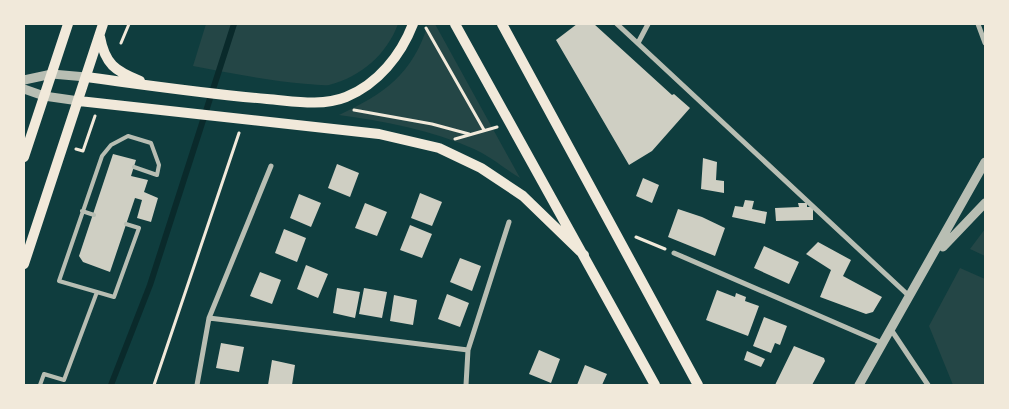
<svg xmlns="http://www.w3.org/2000/svg" width="1009" height="409" font-family="Inter,sans-serif">
<style>
.green{fill:#244646}
.lines{fill:none;stroke-linecap:round;stroke-linejoin:round}
.stream{stroke:#0a2a2b;stroke-width:6}
.building{fill:#cfcfc3}
.path{stroke:#f1e9da;stroke-width:3}
.service{stroke:#b8beb3;stroke-width:4}
.minor{stroke:#b8beb3;stroke-width:5}
.tertiary{stroke:#b8beb3;stroke-width:9}
.secondary{stroke:#f1e9da;stroke-width:10}
</style>
<rect width="100%" height="100%" fill="#0f3d3e"/>
<!-- green -->
<path class="green" d="M206,24h192c-11,30 -37,53 -69,61 -6,1 -15,-1 -22,-1 -38,-3 -76,-11 -114,-18z
M428,24h7l85,154c-15,-9 -30,-22 -46,-29 -43,-19 -89,-28 -135,-34 45,-21 74,-41 89,-91z
M985,229v27l-15,-7z
M960,268l25,11v106h-32l-24,-59z"/>
<g class="lines">
<!-- stream -->
<path class="stream" d="M111,385l39,-100 84,-261"/>
</g>
<!-- building -->
<path class="building" d="M577,24h17l78,71 2,-1 16,14 -38,43 -23,14 -73,-125z
M113,154l23,6 -5,16 17,4 -4,12 14,6 -7,24 -14,-4 5,-18 -7,-2 -25,74 -27,-10 -4,-6z
M703,158l14,4 -1,18 8,1v12l-23,-4z
M337,164l22,9 -9,24 -22,-9z
M643,178l16,7 -7,18 -16,-7z
M420,193l22,9 -10,24 -21,-8z
M299,194l22,9 -10,24 -21,-9z
M745,200l9,1 -2,8 15,3 -2,12 -33,-7 3,-11 8,1z
M365,203l22,9 -10,24 -22,-8z
M798,203h9v4h6v13l-37,1 -1,-13 24,-1z
M678,209l24,8 23,11 -10,28 -47,-19z
M410,225l22,9 -10,24 -22,-8z
M284,229l22,9 -9,24 -22,-9z
M818,242l33,18 -8,16 39,21 -9,15 -7,2 -46,-17 11,-27 -25,-16z
M764,246l35,16 -10,22 -35,-16z
M460,258l21,8 -9,25 -22,-9z
M306,265l22,9 -10,24 -21,-9z
M260,272l21,8 -9,24 -22,-8z
M337,288l23,4 -5,26 -22,-5z
M364,288l23,4 -5,26 -23,-4z
M717,290l18,7 1,-4 10,4 -1,4 14,5 -11,30 -42,-16z
M447,294l22,9 -9,24 -22,-8z
M394,295l23,5 -4,25 -23,-4z
M764,317l23,9 -7,19 -5,-2 -4,10 -18,-7z
M221,343l23,4 -5,25 -23,-4z
M794,346l30,12 1,3 -13,24h-37z
M539,350l21,9 -9,24 -22,-9z
M747,351l18,8 -4,8 -17,-7z
M272,360l23,5 -3,20h-24z
M585,365l22,9 -5,11h-25z"/>
<g class="lines">
<!-- path -->
<path class="path" d="M426,28l58,102
M121,43l8,-19
M354,110l78,14 37,10
M455,139l42,-12
M76,149l7,2 12,-35
M636,237l29,12
M154,385l85,-252"/>
<!-- service -->
<path class="service" d="M82,211l12,4
M97,292l-38,-11 43,-125 9,-11 17,-9 23,7 8,22 -2,10 -23,-8
M40,385l4,-11 20,6 33,-88 17,5 25,-69 -13,-4"/>
<!-- minor -->
<path class="minor" d="M617,24l291,271
M978,24l7,19
M638,43l10,-19
M674,253l208,90
M209,318l259,32
M890,328l38,57
M197,385l12,-67 62,-152
M466,385l2,-35 41,-128"/>
<!-- tertiary -->
<path class="tertiary" d="M24,80l28,-6 34,3
M24,89l20,7 35,5
M943,247l42,-44
M859,385l126,-223"/>
<!-- secondary -->
<path class="secondary" d="M455,24l200,361
M502,24l196,361
M100,37c5,27 15,34 40,44
M86,77c60,8 121,17 181,22 26,2 54,8 79,-2 32,-13 55,-42 67,-73
M79,101l300,33 60,14 42,20 42,28 61,59
M24,157l44,-133
M24,264l79,-240"/>
</g>
<!-- border -->
<rect width="1009" height="409" fill="none" stroke="#f1e9da" stroke-width="50"/>
</svg>
